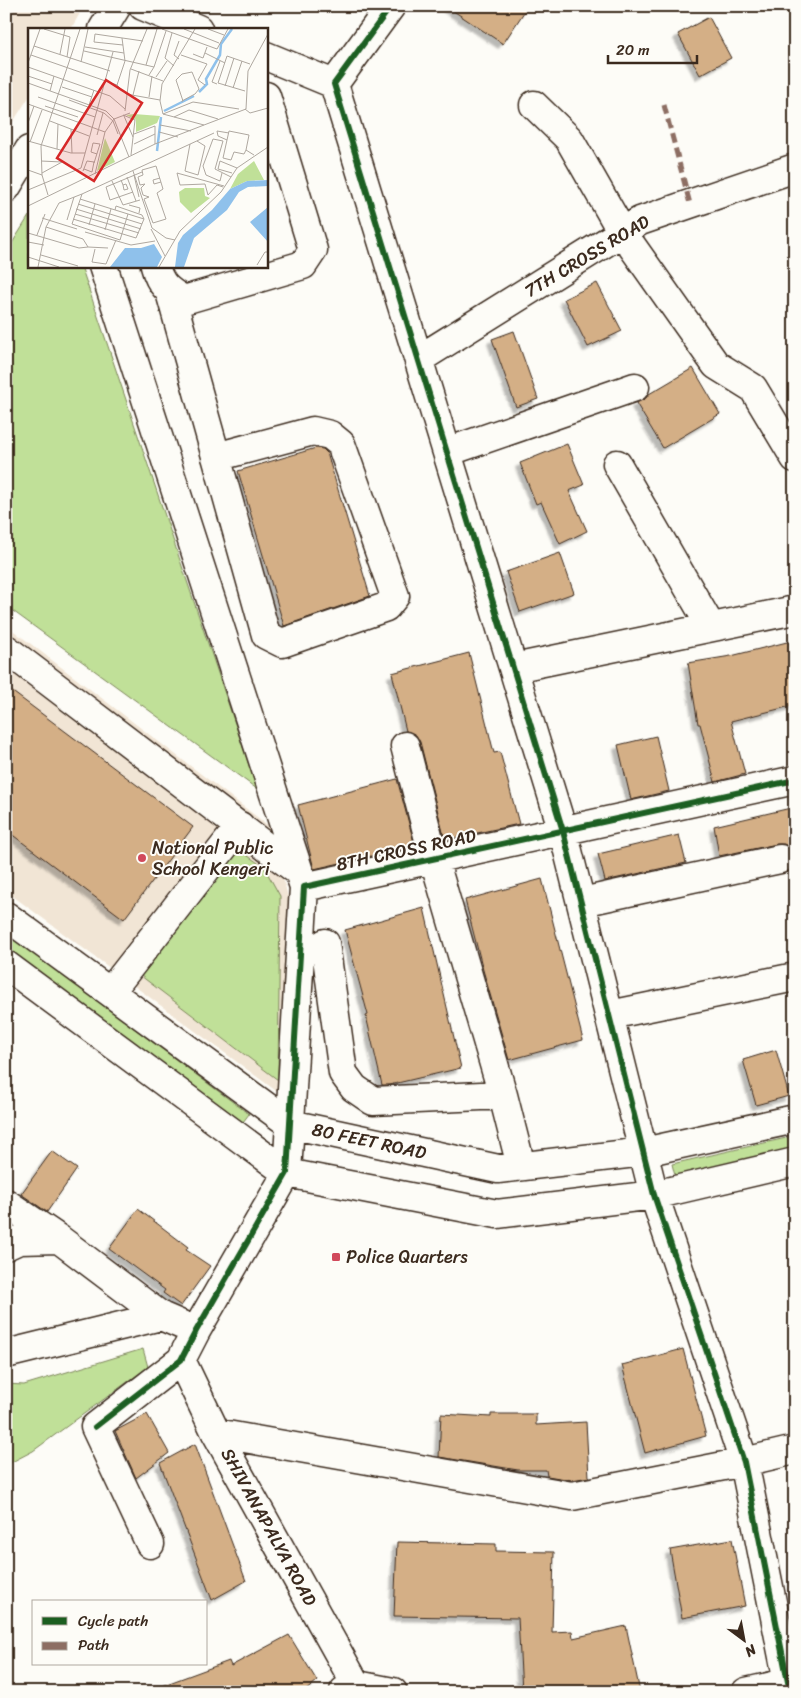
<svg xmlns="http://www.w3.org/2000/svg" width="801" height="1698" font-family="Sriracha,sans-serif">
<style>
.built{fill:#f1e5d5}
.green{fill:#c0e098;stroke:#7e855b}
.building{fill:#d4af86;stroke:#3b2a1e;filter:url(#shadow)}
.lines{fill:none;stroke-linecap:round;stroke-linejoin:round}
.minor-casing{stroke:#3b2a1e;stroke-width:31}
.minor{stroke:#fdfcf7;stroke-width:28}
.quiet{stroke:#8d6e63;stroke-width:5;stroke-dasharray:10 5;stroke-linecap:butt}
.cycleway-casing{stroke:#fdfcf7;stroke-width:9}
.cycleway{stroke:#1b5e20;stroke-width:6}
.poi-dot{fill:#d1495b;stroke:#fdfcf7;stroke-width:2}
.labels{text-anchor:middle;stroke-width:4;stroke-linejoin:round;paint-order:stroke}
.street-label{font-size:18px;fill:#3b2a1e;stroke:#fdfcf7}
.poi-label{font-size:18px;fill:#3b2a1e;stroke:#fdfcf7;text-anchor:start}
.inset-river{fill:none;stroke:#8fc1eb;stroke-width:2.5}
.inset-road{fill:none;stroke:#afa8a0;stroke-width:1}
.view{fill:#d62828;fill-opacity:0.15;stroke:#d62828;stroke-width:2.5}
.inset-edge{fill:none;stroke:#3b2a1e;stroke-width:2.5}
</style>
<defs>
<filter id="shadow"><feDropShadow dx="-4.5" dy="4.5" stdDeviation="1" flood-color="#0004"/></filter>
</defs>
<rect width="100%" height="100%" fill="#fdfcf7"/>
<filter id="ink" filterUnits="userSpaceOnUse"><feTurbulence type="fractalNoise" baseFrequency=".02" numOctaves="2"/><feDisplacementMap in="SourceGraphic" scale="10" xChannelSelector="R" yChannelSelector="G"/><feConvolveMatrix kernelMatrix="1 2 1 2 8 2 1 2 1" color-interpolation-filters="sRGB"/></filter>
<g filter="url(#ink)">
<!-- built -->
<path class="built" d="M6,6h78l-13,23h-42v68l-23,36z
M6,625l263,201 22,82 -8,188 -277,-205z"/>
<!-- green -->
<path class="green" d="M29,216v50h52l176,523 -251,-183v-353z
M232,845l32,22 16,29 -2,184 -137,-104z
M6,933l243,181 -9,12 -234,-175z
M795,1136v17l-119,27 -4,-16z
M143,1349l5,18 -115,84 -27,14v-81l18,1z"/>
<!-- building -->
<path class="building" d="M446,6h82l-25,38z
M709,17l22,41 -31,17 -22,-41z
M597,283l25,48 -34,16 -24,-48z
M514,331l24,68 -22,8 -24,-68z
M693,368l27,46 -57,34 -27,-45 10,-5 3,-4z
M567,444l17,41 -15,6 18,40 -27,13 -19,-42 -5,2 -16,-41z
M316,448l7,1 4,4 43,143 -86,30 -46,-155z
M560,553l14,40 -54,19 -14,-40z
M795,640v65l-64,16 14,53 -30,8 -15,-58h-2l-10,-61 43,-7z
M469,653l25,100 6,-1 19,72 -74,16 -25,-98 -4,-7 -10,-4 -14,-58z
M6,687l187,140 -69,92 -118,-89z
M656,736l13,55 -38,9 -13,-55z
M397,779l18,67 -101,23 -16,-64z
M795,807v41l-3,1 -8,-5h-7l-58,12 -5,-30z
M679,835l7,28 -81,18 -7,-27z
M542,879l41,161 -74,20 -26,-90 -18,-70z
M424,908l37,160 -72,17h-7l-16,-69 2,-1 -23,-85z
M776,1050l13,46 -33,9 -13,-45z
M52,1151l25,18 -30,43 -26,-18z
M138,1209l50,38 -2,3 24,16 -29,40 -18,-13 2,-3 -56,-41z
M683,1349l23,87 -61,17 -23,-88z
M147,1414l22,39 -33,25 -21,-47z
M441,1414l50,3v-3h45v11l50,-3 3,55 -17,3 -25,-4 -1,-6h-28l-79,-13z
M195,1444l51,137 -34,19 -52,-137z
M732,1539l13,67 -63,12 -12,-68z
M397,1542l99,2v7l58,1 -2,80 20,-1 1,7 53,-12 14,66h-118l-4,-74 -124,-2z
M289,1635l28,46 -13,11h-151v-3l76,-28 2,5z"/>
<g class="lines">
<!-- minor casing -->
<g class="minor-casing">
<path id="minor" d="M143,6l55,23
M391,6l-57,78 229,747 91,364 90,267 46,230
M103,29l14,-23
M266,56l68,28
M534,105l35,34 53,93 94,133 37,23 42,70
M6,188l23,-38
M103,266l201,621
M155,266c5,19 13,25 29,34l119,-35 10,-15 -47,-154
M170,292l96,343 16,8 104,-36 9,-11 -54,-152 -11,-9 -17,-4 -97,26
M419,359l221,-138 155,-53
M447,452l188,-65
M617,464l94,163
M6,649l293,223
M514,668l281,-58
M405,746l29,113 69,236 18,71
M582,902l198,-43
M6,916l284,208 208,45 146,-17 151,-33
M325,943l18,130 11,15 19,13 130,-6
M6,965l281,208 210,41 157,-19 141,-33
M110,992l130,-166
M610,1015l185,-38
M6,1203l53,36 102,77
M6,1246l13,-6 40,-1
M6,1354l155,-38 35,15
M181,1360l35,73 144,259
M216,1433l356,63 172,-34 51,-12
M150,1544l-55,-117 86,-67 15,-29 91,-158 17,-286 491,-107
M344,1691l13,-6 36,7
M746,1692l49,-11"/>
</g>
<!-- minor -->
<use href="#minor" class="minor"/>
<!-- quiet -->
<path class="quiet" d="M664,105l26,99"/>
<!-- cycleway casing -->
<g class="cycleway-casing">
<path id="cycleway" d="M391,6l-57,78 229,747 91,364 90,267 46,230
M95,1427l86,-67 15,-29 91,-158 17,-286 491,-107"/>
</g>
<!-- cycleway -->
<use href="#cycleway" class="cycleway"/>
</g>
</g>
<!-- markers -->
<g class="poi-dot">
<circle cx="142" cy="858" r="5"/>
<rect x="331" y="1252" width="10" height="10" rx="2.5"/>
</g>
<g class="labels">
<!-- street labels -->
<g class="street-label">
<text transform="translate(587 256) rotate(-31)" y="6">7TH CROSS ROAD</text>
<text transform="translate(406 850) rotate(-12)" y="6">8TH CROSS ROAD</text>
<text transform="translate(369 1141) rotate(12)" y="6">80 FEET ROAD</text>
<text transform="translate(269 1527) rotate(61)" y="6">SHIVANAPALYA ROAD</text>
</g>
<!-- poi labels -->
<g class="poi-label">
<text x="152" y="854">National Public<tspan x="152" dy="21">School Kengeri</tspan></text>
<text x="346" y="1263">Police Quarters</text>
</g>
</g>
<!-- overview -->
<g transform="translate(28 28)">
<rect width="240" height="240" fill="#fdfcf7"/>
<path d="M106,86l26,2 -3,7 -21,9v-12l-10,-5zM77,110l10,24 -18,9zM226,133l10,19 -17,1 -17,8 8,-15zM157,160h19l1,8 5,2 -19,15 -11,-11 -1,-10z" fill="#c0e098"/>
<path d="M240,152v6l-20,1 -9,5 -12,18 -33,28 -10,29h-9l3,-24 5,-8 29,-25 18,-21 17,-8zM240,179v35l-18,-20zM126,216l8,13 -5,10h-47l15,-19h16z" fill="#8fc1eb"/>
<path class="inset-river" d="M171,64l8,-8 -1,-5 14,-24 1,-11 11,-15M136,83l30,-15M129,123l4,-34"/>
<path class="inset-road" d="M16,1l26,8 -3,20M134,1l55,20 11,-20M156,1l35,14M180,1l16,6M144,5l-7,25 9,8M95,17l-29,-3 1,-8 48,7M6,18l76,25M57,19l39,6M56,23l70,16 -5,8M177,25l20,10M32,26l5,-25M165,26l10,4 4,-11M3,27l86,30 9,9 34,6M153,27l26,9 -9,16 7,5M151,31l-5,-4 5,-14M53,34l7,-33M0,35l12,-34M118,37l11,-36M0,39l82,29 15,13M126,39l12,-36M103,41l32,12M0,48l24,8M128,49l11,-16M0,55l78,28 8,8 15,38M189,56l-5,-2 8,-21M89,57l8,-24 -3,-23M197,58l9,-28M34,59l30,10M205,60l9,-27M22,63l4,-15M217,63l-27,-8 9,-27 23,8M105,67l6,-24M10,69l57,20M121,69l3,-21M41,72l35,13 9,8 5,13M154,74v-1l11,-6 2,-1 4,-5 -7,-17 -10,2 -6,6 7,21M0,76l77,28 9,-13 16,-6M61,77l5,-15M17,78l33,11M217,81l5,4 18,-5M218,81l2,-38 20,-37M97,83l5,-41 17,-41M135,86l-3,-13 2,-17 33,-55M135,86l41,11 42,-16M135,86l30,-12 46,7M95,87l12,5 -4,35M96,88l9,21M146,89l15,-7 29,9M22,93l39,15M0,95l6,-17M132,97l31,6M43,101l1,24M131,104l19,5M106,106l21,-8v18M69,107l6,-22M199,112l-9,-4 -1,-5 12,2M0,113l43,12h14M2,114l12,-32M106,116l21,-10M162,116l-5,27 13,4 7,-29 -8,-5M29,121l1,-25M218,122l-2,4 -10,-2 -3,8 -8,-2 6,-27 20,4 -3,15 8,5M13,133l21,1M66,135l6,-19 -7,-1 -2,9 6,2M128,138l7,23 -6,4 9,26 -13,4 -9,-24 5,-2 -6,-2 -2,-7 4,-4 -5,1 -2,-8 5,-2 -1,-5zM0,142l14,5 6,20M55,143l4,-10 7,1 -2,10 -8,-3M105,143l19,57 14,10 9,2M14,145l20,-11M194,145l-2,8 -14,-6 -3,-9 10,-27 10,2 -8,28 16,8M204,145l-14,-4 2,-8 17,7M67,146l10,-42M14,147l-1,-29 39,-117M106,147l5,22M99,149l9,24M132,150l-7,2 1,4 7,-2M93,152l2,5 1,5 4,-1 -2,-5 -3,1M84,153l11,24 17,-5M195,159l-6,-2 -9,10 -3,-11 -25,1 -3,-12 47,13M0,162l53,-22 32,-116M105,164l-23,8 -4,-13 36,-15M52,171l64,20M50,176l64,20M101,177l11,3 -1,5M0,178l127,-62 49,-19M48,181l65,20M47,186l64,19M100,186l-8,26 -48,-16 10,-30 132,-61M14,190l35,11M45,191l63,19 8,-19 -2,-4 -26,-9 -1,4M39,192l7,-23M61,197l6,-21M123,201l14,27M77,202l6,-21M57,204l46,13 24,-4M0,205l51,15 9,-1 -5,-8 -37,-12M9,207l8,-21M0,214l16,3M60,219l20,1M67,221l-3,13 14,2 10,-24M13,227l37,11M0,229l31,10M229,237l8,-13h3M10,239l8,-40 13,-24 23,-9M131,239l21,-36 41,-39 16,-24 31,-21"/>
<path class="view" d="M78,52l36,23 -48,78 -37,-23z"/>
<rect width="240" height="240" class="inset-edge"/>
</g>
<!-- margin -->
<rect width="801" height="1698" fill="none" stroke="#fdfcf7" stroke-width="25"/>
<rect x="12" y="12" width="776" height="1673" fill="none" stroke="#3b2a1e" stroke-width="2" filter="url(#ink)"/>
<!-- legend -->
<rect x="32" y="1600" width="175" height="65" fill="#fdfcf7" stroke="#afa8a0"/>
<rect x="42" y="1617" width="25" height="8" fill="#1b5e20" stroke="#afa8a0"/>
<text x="78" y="1626" font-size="15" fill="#3b2a1e">Cycle path</text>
<rect x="42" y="1642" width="25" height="8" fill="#8d6e63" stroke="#afa8a0"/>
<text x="78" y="1650" font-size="15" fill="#3b2a1e">Path</text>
<!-- north arrow -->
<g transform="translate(744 1640) rotate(148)" stroke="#fdfcf7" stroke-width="4" paint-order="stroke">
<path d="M0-4L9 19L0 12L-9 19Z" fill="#3b2a1e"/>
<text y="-8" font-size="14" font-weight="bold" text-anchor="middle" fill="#3b2a1e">N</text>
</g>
<!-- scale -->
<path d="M608 55v8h89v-8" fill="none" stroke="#3b2a1e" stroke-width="2.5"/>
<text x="616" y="55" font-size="15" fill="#3b2a1e" stroke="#fdfcf7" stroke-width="4" paint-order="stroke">20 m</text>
</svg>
